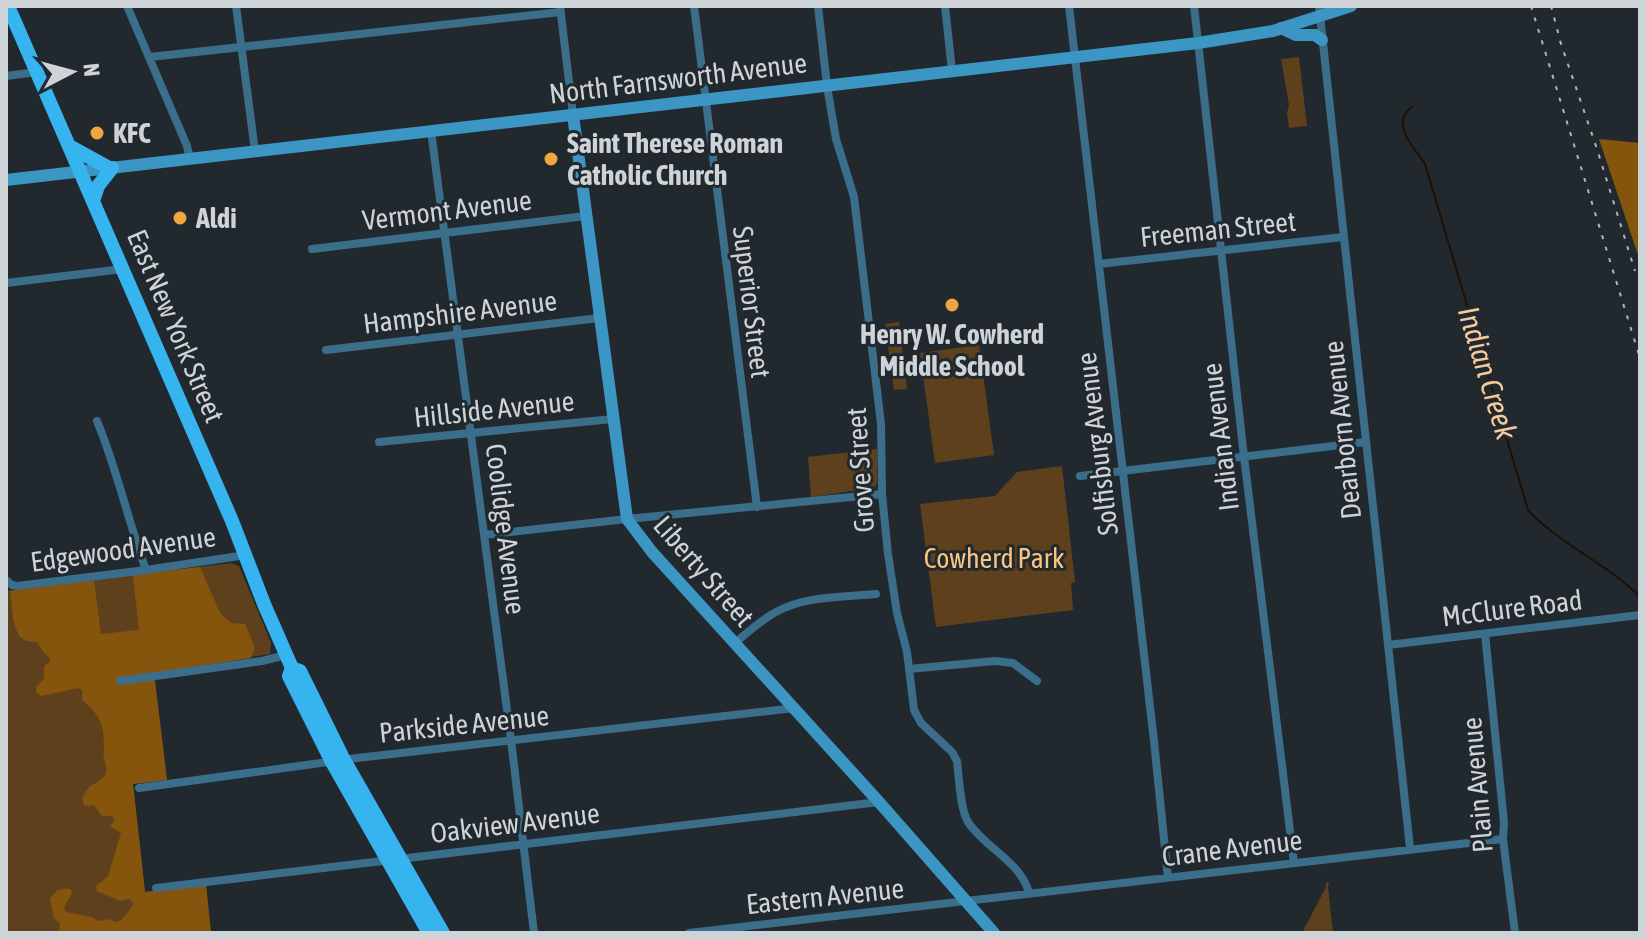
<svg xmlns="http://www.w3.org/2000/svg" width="1646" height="939" font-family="'Asap Condensed',sans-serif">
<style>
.green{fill:#5e411c}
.forest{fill:#85550e}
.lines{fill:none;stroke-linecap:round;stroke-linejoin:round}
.stream{stroke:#201000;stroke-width:2}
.street{stroke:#3a6e8b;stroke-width:8}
.secondary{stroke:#3b96c4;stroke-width:12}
.primary{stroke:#36b4f0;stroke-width:14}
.rail{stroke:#b0b5ba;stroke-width:2;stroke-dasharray:4 8;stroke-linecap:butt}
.poi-dot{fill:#f1a540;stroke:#21292f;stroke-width:3}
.labels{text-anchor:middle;stroke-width:6;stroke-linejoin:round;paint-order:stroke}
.street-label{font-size:28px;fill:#ced3d7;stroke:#21292f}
.poi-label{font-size:28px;font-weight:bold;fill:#ced3d7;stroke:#21292f;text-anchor:start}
.park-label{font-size:28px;fill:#fbc381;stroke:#21292f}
.water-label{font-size:30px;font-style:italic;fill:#f6cb9b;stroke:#21292f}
</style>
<rect width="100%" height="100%" fill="#21292f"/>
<!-- green -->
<path class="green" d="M1299,57l8,69 -18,2 -2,-15 2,-8 -8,-46z
M899,322l8,67 -13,1 -9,-66z
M979,345l15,110 -59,8 -15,-110z
M877,449v34l-3,5 -63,9 -3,-40z
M1062,466l13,116 -4,1 2,27 -137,17 -16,-123 75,-8 22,-24z
M231,563l8,3 32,77 -1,11 -116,19 13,107 -34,4 12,108 61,-8 5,49h-205v-342z
M1326,882l3,1 -1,4 5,46h-31l24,-46z"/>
<!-- forest -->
<path class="forest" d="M1599,139l41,4v118z
M200,567l20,46 11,10 14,1 10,24 -4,10 -97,15 13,107 -34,4 12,108 61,-8 5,49h-152l1,-10 -6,-5 -4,-19c5,-8 10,-12 20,-10l2,4 -8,14 2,5 26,5 6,4 12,-2 5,3 5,-1c3,-3 12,-13 13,-17l-3,-5 -10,2 -23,-10 -1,-5 12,-10 13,-43 -11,-7 4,-5 -1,-5h-11l-8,-11 -9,1 -3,-7c8,-19 14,-12 22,-23 5,-7 1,-12 0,-18 -1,-3 0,-10 0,-13 0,-22 -6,-32 -22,-45v-10l-4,-2 -37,8 -5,-4v-5l8,-8v-13l6,-4 -1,-5 -5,-4 -7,-11c-5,0 -10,0 -14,-3 -11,-7 -11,-36 -13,-48l84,-11 7,54 38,-4 -6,-55z"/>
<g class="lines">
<!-- stream -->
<path class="stream" d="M1412,107c-23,15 2,41 13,57l103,346c32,35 79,53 112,87"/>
<!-- street -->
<path class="street" d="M127,6l60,140 3,13
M236,6l19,145
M560,6l13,109
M694,6l63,501
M818,6l9,80 9,53 18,58 27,227 1,70 6,60 9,59 10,39 7,58 7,13 31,29 5,9c2,16 3,48 11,61 17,26 53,40 61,71
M945,6l7,65
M1069,6l85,735 14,137
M1194,6l50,451 50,406
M1319,6l91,842
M150,57l411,-45
M6,76l31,-4
M431,131l80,609 23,193
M312,249l274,-33
M1099,264l244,-27
M6,283l117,-14
M326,350l273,-32
M97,421c20,48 31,100 49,149
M379,442l234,-23
M1080,476l286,-34
M484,535l143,-16 255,-25
M6,580l6,5 5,1 129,-16 100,-15
M1485,634l19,188 -1,17 12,94
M735,643c13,-11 26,-23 41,-31 28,-16 67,-15 100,-18
M1388,645l252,-30
M909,669l86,-8 18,2 24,18
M120,681l142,-20 24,-6
M139,788l218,-30 438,-50
M156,888l723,-86
M689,933l814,-94"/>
<!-- secondary -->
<path class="secondary" d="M1281,28l15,7h19l7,5
M573,115l54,404 25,33 227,250 115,131
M6,180l1192,-137 75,-12 78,-25"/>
<!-- primary -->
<path class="primary" d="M8,6l224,515 32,83 28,64 -3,8 43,86 97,171
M69,146l40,22
M93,201l5,-15 14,-18
M292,668l8,3 44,89 99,173"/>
<!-- rail -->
<path class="rail" d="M1531,6l109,352
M1551,6l12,45
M1560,41l37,108 38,122"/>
</g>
<!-- markers -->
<g class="poi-dot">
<circle cx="97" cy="133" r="8"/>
<circle cx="551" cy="159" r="8"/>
<circle cx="180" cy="218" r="8"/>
<circle cx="952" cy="305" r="8"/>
</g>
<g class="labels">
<!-- street labels -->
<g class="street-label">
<text transform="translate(678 78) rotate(-7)" y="10">North Farnsworth Avenue</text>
<text transform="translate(447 210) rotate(-7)" y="10">Vermont Avenue</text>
<text transform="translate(1218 229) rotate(-6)" y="10">Freeman Street</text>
<text transform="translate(752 302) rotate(83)" y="10">Superior Street</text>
<text transform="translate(460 312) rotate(-7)" y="10">Hampshire Avenue</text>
<text transform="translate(176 326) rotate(67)" y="10">East New York Street</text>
<text transform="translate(494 409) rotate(-6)" y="10">Hillside Avenue</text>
<text transform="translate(1342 430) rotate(-96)" y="10">Dearborn Avenue</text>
<text transform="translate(1220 437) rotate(-97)" y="10">Indian Avenue</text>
<text transform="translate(1097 444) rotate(-97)" y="10">Solfisburg Avenue</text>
<text transform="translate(860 470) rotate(-94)" y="10">Grove Street</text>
<text transform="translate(506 529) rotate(83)" y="10">Coolidge Avenue</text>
<text transform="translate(123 549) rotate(-8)" y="10">Edgewood Avenue</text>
<text transform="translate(704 571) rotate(49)" y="10">Liberty Street</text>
<text transform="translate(1512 608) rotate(-7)" y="10">McClure Road</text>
<text transform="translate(464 724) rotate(-6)" y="10">Parkside Avenue</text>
<text transform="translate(1477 785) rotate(-95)" y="10">Plain Avenue</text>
<text transform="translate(515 823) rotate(-7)" y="10">Oakview Avenue</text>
<text transform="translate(1232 848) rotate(-7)" y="10">Crane Avenue</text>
<text transform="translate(825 896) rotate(-6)" y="10">Eastern Avenue</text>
</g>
<!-- poi labels -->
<g class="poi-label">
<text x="113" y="143">KFC</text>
<text x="567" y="153">Saint Therese Roman<tspan x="567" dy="32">Catholic Church</tspan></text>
<text x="196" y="228">Aldi</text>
<text x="952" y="344" text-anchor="middle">Henry W. Cowherd<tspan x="952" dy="32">Middle School</tspan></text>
</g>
<!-- park labels -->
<g class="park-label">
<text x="994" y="568">Cowherd Park</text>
</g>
<!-- water labels -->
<g class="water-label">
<text transform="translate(1487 373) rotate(73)" y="10">Indian Creek</text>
</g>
</g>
<!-- border -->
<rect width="1646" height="939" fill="none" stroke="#ced3d7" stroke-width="16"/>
<!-- north arrow -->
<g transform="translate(72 72) rotate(84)" stroke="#21292f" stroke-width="6" paint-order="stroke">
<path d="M0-6L14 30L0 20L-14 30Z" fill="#ced3d7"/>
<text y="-12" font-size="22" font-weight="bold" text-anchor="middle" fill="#ced3d7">N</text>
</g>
</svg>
